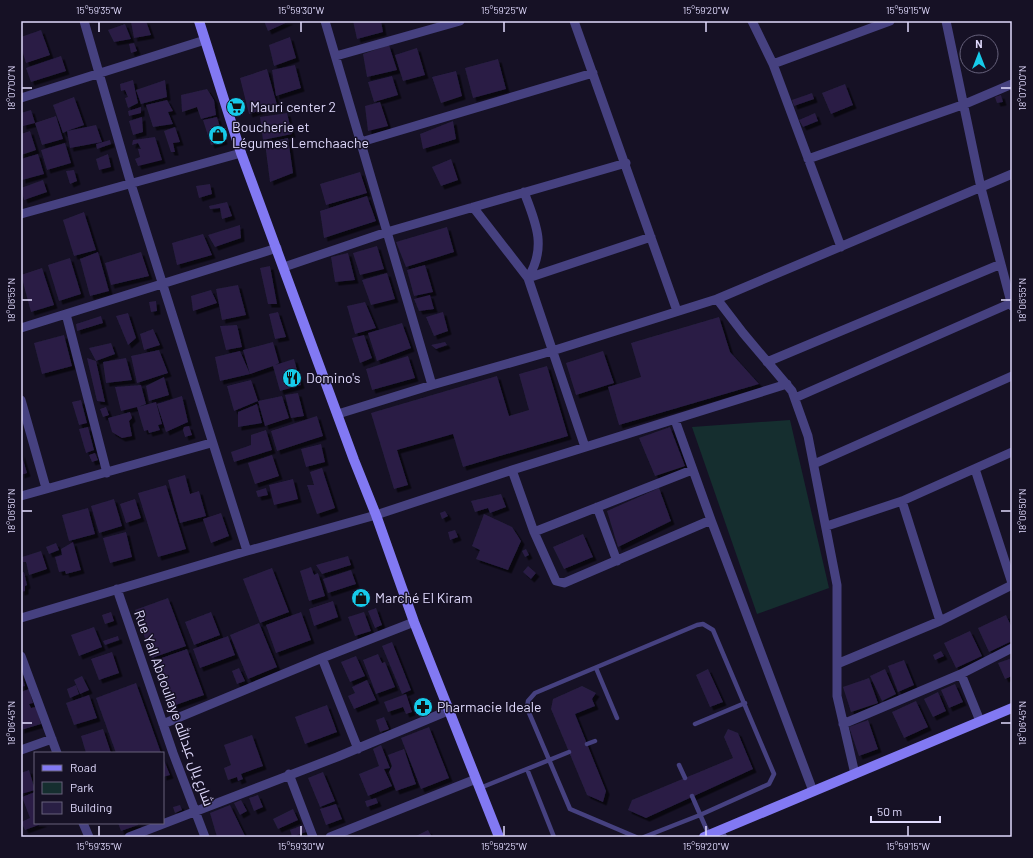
<svg xmlns="http://www.w3.org/2000/svg" width="1033" height="858" font-family="Barlow,Cairo,sans-serif">
<style>
.green{fill:#152e2f}
.building{fill:#291f44;filter:url(#shadow)}
.lines{fill:none;stroke-linecap:round;stroke-linejoin:round}
.lane{stroke:#464180;stroke-width:4.5}
.street{stroke:#464180;stroke-width:9}
.secondary{stroke:#8279f3;stroke-width:10}
.ticks{fill:none;stroke:#dfd9fc;stroke-width:1.5}
.labels{text-anchor:middle;stroke-width:3;stroke-linejoin:round;paint-order:stroke}
.poi-label{font-size:14px;fill:#dfd9fc;stroke:#161125;text-anchor:start}
.street-label{font-size:14px;fill:#dfd9fc;stroke:#161125}
.neatline{fill:none;stroke:#dfd9fc;stroke-width:1.5}
.ticks-label{font-size:10px;text-anchor:middle;fill:#dfd9fc}
</style>
<defs>
<filter id="shadow"><feDropShadow dx="3.5" dy="3.5" stdDeviation="0" flood-color="#0009"/></filter>
</defs>
<rect width="100%" height="100%" fill="#161125"/>
<!-- green -->
<path class="green" d="M790,420l39,168 -72,26 -65,-187z"/>
<!-- building -->
<path class="building" d="M137,21h9l5,14 -17,3 -3,-16z
M264,21h26l-22,10z
M353,21h28l2,11 -26,7z
M125,24l6,15 -17,3 -6,-12z
M41,30l9,25 -24,8 -5,-16v-10z
M290,37l6,21 -22,8 -5,-21z
M134,43l3,8 -6,2 -2,-9z
M389,45l8,25 -30,7 -4,-23z
M417,48l8,27 -22,6 -8,-26z
M61,56l5,15 -35,11 -5,-14z
M498,59l8,30 -33,9 -8,-30z
M295,65l6,23 -25,8 -4,-26z
M267,69l10,36 -28,9 -9,-36z
M456,71l6,25 -21,7 -9,-26z
M392,76l6,19 -24,7 -6,-20z
M133,80l5,23 -10,5 -3,-10 3,-1 -3,-7 -4,1 -1,-7z
M165,80l2,17 -26,7 -5,-14z
M845,84l8,21 -22,9 -9,-21z
M207,89l7,11 2,15 -15,4 -4,-12 -15,5 -1,-17z
M812,93l2,6 -20,7 -2,-6z
M1001,95l2,7 -6,1 -2,-6z
M74,97l10,28 -17,6 29,-6 6,17 -32,6 -3,-17 -4,2 -10,-28z
M167,100l6,11 -5,1 5,12 -20,3 -7,-22z
M380,102l8,24 -20,5 -3,-25z
M141,107v6l-12,3 -1,-5z
M31,110l4,13 -12,3 -2,-13z
M287,113l5,21 -29,6 -3,-23z
M815,113l3,8 -15,6 -4,-7z
M56,116l7,23 -21,6 -7,-22z
M142,117l1,15 -10,3 -4,-14z
M217,117l7,24 -13,4 -8,-25z
M453,121l3,18 -33,10 -3,-15z
M175,127l5,15 -7,1 2,9h-4l-7,-21z
M30,131l6,19 -15,5v-21z
M155,137l7,23 -24,6 -3,-7 5,-2 -2,-8h3l-3,-6 -6,2 1,-5z
M288,138l5,35 -23,9 -5,-39z
M110,140l1,4 -14,5 -1,-5z
M65,143l6,20 -24,7 -6,-20z
M38,154l6,20 -22,6 -1,-21z
M108,154l3,13 -12,3 -3,-11z
M451,159l7,21 -17,6 -9,-19z
M74,170l3,11 -7,3 -4,-13z
M360,172l7,21 -41,12 -6,-21z
M43,180l4,12 -23,8 -3,-12z
M210,184l2,10 -13,4 -3,-12z
M367,196l9,25 -52,17 -4,-27z
M227,202l5,14 -10,3 -2,-11 -10,1 -1,-3z
M84,212l12,38 -22,6 -11,-36z
M240,225l1,13 -26,9 -7,-12z
M447,227l7,25 -48,15 -10,-25z
M203,234l9,21 -35,10 -5,-22z
M377,246l7,23 -24,6 -7,-22z
M98,252l11,39 -19,5 -10,-37z
M141,252l8,24 -38,9 -6,-22z
M348,253l7,27 -20,2 -4,-25z
M70,258l11,36 -22,7 -11,-36z
M425,265l8,27 -19,4 -7,-26z
M270,266l7,38h-9l-8,-36z
M42,268l12,37 -23,7 -10,-37z
M387,273l8,26 -24,6 -9,-25z
M238,285l8,30 -24,5 -6,-31z
M211,290l6,13 -24,8 -2,-15z
M430,295l4,14 -15,2 -5,-12z
M156,301l1,10 -6,1 -2,-10z
M365,302l11,26 -21,6 -8,-28z
M278,312l8,25 -11,2 -6,-25z
M443,312l5,19 -14,5 -8,-19z
M128,313l8,25 -8,7 -12,-29z
M101,316l2,7 -26,8 -1,-7z
M719,317l11,35 29,32 -140,41 -11,-38 33,-10 -10,-34z
M402,323l9,25 -34,13 -9,-28z
M237,325l5,22 -16,3 -6,-24z
M153,329l7,16 -16,5 -4,-16z
M64,335l8,31 -30,8 -8,-31z
M364,335l8,23 -12,5 -8,-25z
M273,342l6,21 -4,2 19,-6 7,26 -21,6 -7,-25 -23,8 -7,-24z
M445,342l2,3 -11,4 -5,-4z
M111,343l4,11 -19,7 -7,-13z
M159,350l9,23 -31,10 -6,-27z
M240,351l10,23 -30,7 -5,-24z
M603,351l11,32 -38,12 -10,-32z
M408,356l7,22 -43,12 -6,-21z
M87,358l9,3 9,41 -8,-1z
M126,358l6,22 -26,3 -3,-21z
M547,366l21,70 -105,31 -10,-33 -56,16 11,35 -14,4 -23,-76 126,-37 12,40 20,-6 -10,-36z
M164,377l5,18 -20,6 -3,-15z
M251,380l7,21 -24,10 -7,-25z
M141,385l5,19 -8,3 18,-5 6,22 -4,1 2,5 -11,3 -1,-3 -4,1 -7,-24 -16,4 -6,-24z
M298,393l6,23 -13,2 -6,-23z
M182,396l6,26 -22,10 -9,-28z
M282,396l7,22 -24,8 -7,-25z
M81,400l6,23 -8,2 -7,-23z
M257,404l5,19 -24,4v-15z
M106,407l3,8 -6,2 -3,-8z
M130,412l2,6 -3,3 3,15 -10,2 -10,-6 -4,-14z
M317,416l6,20 -46,15 -6,-20z
M189,426l3,9 -7,2 -2,-7 1,-3z
M88,427l6,23 -8,3 -7,-24z
M670,427l15,39 -30,10 -16,-38z
M266,430l6,20 -38,12 -3,-10 20,-7v-10z
M321,444l4,18 -19,5 -5,-18z
M21,453l6,20 -6,2z
M95,453l3,7 -6,2 -3,-7z
M272,455l7,21 -24,8 -7,-21z
M322,468l13,40 -18,6 -10,-29h7l-4,-13z
M185,475l5,19 9,-3 7,25 -26,7 -12,-43z
M293,479l5,20 -24,6 -5,-20z
M166,485l20,64 -28,8 -20,-64z
M266,488l2,7 -10,2 -2,-6z
M659,488l12,33 -53,26 -11,-36z
M501,494l5,13 -16,6 -2,-5 -13,4 -4,-11z
M114,499l8,27 -23,7 -8,-27z
M135,499l6,19 -15,5 -6,-19z
M88,508l7,26 -26,7 -7,-26z
M445,511l3,5 -6,3 -2,-6z
M221,513l8,23 -18,7 -8,-24z
M484,514l28,13 9,14 -13,29 -32,-11 4,-9 -8,-4z
M455,530l3,7 -8,3 -2,-8z
M126,532l6,25 -22,6 -7,-25z
M583,534l10,23 -29,12 -11,-22z
M73,542l8,28 -15,4 -1,-3 -6,1 -4,-15 7,-2 -1,-6z
M56,543l3,7 -10,4 -3,-7z
M526,549l3,6 -4,2 -3,-6z
M41,551l6,18 -18,6 -3,-13h-3l-1,-5z
M348,556l3,9 -29,9 -6,-9z
M528,566l8,7 -5,6 -8,-7z
M311,567l3,8 4,-2 7,23 -16,5 -9,-30z
M272,568l17,44 -29,11 -17,-44z
M351,570l5,14 -28,9 -5,-14z
M24,572l3,13 -2,1v5l-4,1v-19z
M168,598l18,48 -34,12 -17,-48z
M333,601l5,16 -24,9 -5,-17z
M376,608l6,17 -7,3 -7,-17z
M111,612l3,9 -9,3 -3,-9z
M211,612l9,23 -26,10 -9,-23z
M301,612l10,28 -35,13 -10,-28z
M364,612l7,19 -16,5 -7,-19z
M1006,615l6,13v13l-23,11 -11,-24z
M259,623l18,44 -29,12 -18,-44z
M94,627l8,20 -23,9 -8,-21z
M970,631l12,25 -26,12 -12,-25z
M118,636l1,4 -14,5 -2,-4z
M228,636l7,19 -35,13 -7,-19z
M392,642l19,48 -9,4 -20,-48z
M187,649l17,46 -34,12 -17,-46z
M941,651l3,5 -9,4 -2,-5z
M112,652l7,21 -20,7 -8,-21z
M378,654l4,9 3,-1 10,25 -19,7 -13,-34z
M356,656l9,20 -15,6 -9,-20z
M1012,658v18l-7,3 -7,-16z
M904,660l10,25 -16,7 -10,-26z
M239,668l6,13 -8,3 -5,-13z
M708,669l15,33 -13,5 -14,-32z
M885,669l11,25 -14,7 -12,-25z
M21,672l4,14 -4,1z
M82,676l7,14 -9,4 -6,-14z
M869,678l9,25 -27,9 -8,-25z
M367,680l9,20 -22,9 -6,-13 7,-3 -3,-6z
M136,683l25,70h-45l-20,-55z
M955,684l8,18 -14,6 -8,-18z
M76,685l3,9 -9,4 -3,-9z
M582,686l14,7 -4,6 3,7 -20,8 31,77 -3,11 -16,-7 -36,-86 2,-10z
M29,689l4,14 -4,1 2,4 5,-1 5,17 -20,6v-38z
M938,692l8,19 -13,6 -9,-18z
M406,694l6,18 -6,2 -3,-7 -15,5 -4,-10z
M89,695l8,23 -23,7 -8,-22z
M916,701l12,26 -24,11 -12,-26z
M327,705l10,27 -32,12 -10,-27z
M384,717l5,12 -9,3 -4,-12z
M868,720l10,29 -19,7 -10,-29z
M429,727l20,51 -28,11 -20,-51z
M103,729l8,24h-25l-5,-17z
M728,729l10,4 15,36 -107,49 -18,-8 4,-10 101,-42 -9,-21z
M252,735l11,31 -22,8 2,5 -5,2 -1,-4 -9,3 -4,-12 7,-3 -7,-20z
M381,745l9,23 -6,1 8,17 -24,10 -9,-22 20,-8 -6,-17z
M404,749l12,35 -20,7 -7,-19 3,-6 -4,-11z
M163,758l7,17 -7,2z
M29,770l6,20 -14,4v-21z
M323,772l12,29 -15,6 -12,-29z
M35,792v31h9l-19,7 -4,-8 9,-4 -8,-21z
M258,795l5,12 -9,4 -5,-13z
M376,798l2,5 -11,4 -2,-6z
M241,800l6,11 -7,4 -6,-12z
M336,804l6,15 -16,6 -6,-16z
M180,805l2,5 -7,3 -2,-6z
M230,805l15,31 -28,1 -7,-24z
M293,809l5,11 -20,9 -5,-10z
M118,823h20v2l-17,6z
M303,825l3,7 -14,5 -2,-7z
M428,830l4,7h-18z"/>
<g class="lines">
<!-- lane -->
<path class="lane" d="M596,668l21,50
M695,724l50,-21
M587,744l8,-3
M679,765l6,13
M527,769l27,68
M480,788l89,-36
M692,796l17,39
M722,830l3,7
M636,837l-66,-28 -43,-101 1,-7 7,-8 162,-68 6,-1 10,6 61,144 -5,10 -69,31 -56,22"/>
<!-- street -->
<path class="street" d="M84,21l47,163 116,367
M325,21l107,364
M574,21l103,290
M752,21l21,43 68,183
M946,21l35,167 31,118
M336,56l124,-35
M773,64l117,-43
M21,98l184,-58
M361,142l232,-69
M808,159l157,-55 47,-20
M524,192c12,31 23,55 4,86
M473,207l55,71 57,169
M21,214l220,-61
M284,267l103,-35 239,-69
M528,278l123,-41
M717,299l26,34 49,58 16,45 29,149v111l18,78
M66,314l41,159
M21,328l256,-80
M767,362l234,-98
M795,398l216,-95
M21,400l25,88
M338,414l94,-29 120,-34 165,-52 295,-125
M675,420l36,100 102,271
M814,464l198,-88
M975,469l37,114
M512,470l22,62 22,49 8,2 147,-63
M21,496l190,-53
M902,501l38,120
M597,507l20,54
M827,526l75,-25 110,-49
M534,532l158,-62
M117,589l56,164 32,84
M21,618l226,-67 129,-36 136,-45 275,-86
M21,656l36,97
M322,658l36,91
M837,664l103,-43 72,-36
M961,674l19,47
M163,724l159,-66 92,-36
M843,724l118,-50 51,-26
M21,750l31,-11
M289,774l24,63
M83,823l6,14
M129,837l208,-80 113,-47
M330,837l146,-58"/>
<!-- secondary -->
<path class="secondary" d="M199,21l42,132 113,307 22,55 38,107 85,215
M704,837l308,-129"/>
</g>
<!-- ticks -->
<path class="ticks" d="M99,22v10M301,22v10M504,22v10M706,22v10M908,22v10M22,88h10M1001,88h10M22,300h10M1001,300h10M22,511h10M1001,511h10M22,723h10M1001,723h10M99,826v10M301,826v10M504,826v10M706,826v10M908,826v10"/>
<!-- icons -->
<defs>
<g id="supermarket-disc" transform="scale(1)"><circle r="9.5" fill="#16cbea" stroke="#161125"/><path d="M-6-5.5h2.5l.6 2H6L4.5 2H-2.5L-4.4-4H-6ZM-1.5 3.2a1.3 1.3 0 1 0 .1 0ZM3 3.2a1.3 1.3 0 1 0 .1 0Z" fill="#111"/></g>
<g id="shop-disc" transform="scale(1)"><circle r="9.5" fill="#16cbea" stroke="#161125"/><path d="M-5-2.5h2.3a2.7 3.5 0 0 1 5.4 0H5L5.5 6h-11ZM-1.5-2.5h3a1.5 2.3 0 0 0-3 0Z" fill="#111"/></g>
<g id="restaurant-disc" transform="scale(1)"><circle r="9.5" fill="#16cbea" stroke="#161125"/><path d="M-5-6h1v4h1v-4h1v4h1v-4h1v5L-1.5 .5V6h-2V.5L-5-1ZM5-6V6H3V1.5H1.5Q1.5-4 5-6Z" fill="#111"/></g>
<g id="pharmacy-disc" transform="scale(1)"><circle r="9.5" fill="#16cbea" stroke="#161125"/><path d="M-2-6h4v4h4v4h-4v4h-4v-4h-4v-4h4Z" fill="#111"/></g>
</defs>
<g fill-rule="evenodd">
<use href="#supermarket-disc" x="236" y="107"/>
<use href="#shop-disc" x="218" y="135"/>
<use href="#restaurant-disc" x="292" y="378"/>
<use href="#shop-disc" x="361" y="598"/>
<use href="#pharmacy-disc" x="423" y="707"/>
</g>
<g class="labels">
<!-- poi labels -->
<g class="poi-label">
<text x="250" y="112">Mauri center 2</text>
<text x="232" y="132">Boucherie et<tspan x="232" dy="16">Légumes Lemchaache</tspan></text>
<text x="306" y="383">Domino's</text>
<text x="375" y="603">Marché El Kiram</text>
<text x="437" y="712">Pharmacie Ideale</text>
</g>
<!-- street labels -->
<g class="street-label">
<text transform="translate(174 708) rotate(70)" y="5">Rue Yall Abdoullaye شارع يال عبدالله</text>
</g>
</g>
<!-- border -->
<rect width="1033" height="858" fill="none" stroke="#161125" stroke-width="44"/>
<!-- legend -->
<rect x="34" y="752" width="130" height="72" fill="#161125" stroke="#66617b"/>
<rect x="42" y="765" width="20" height="6" fill="#8279f3" stroke="#66617b"/>
<text x="70" y="772" font-size="12" fill="#dfd9fc">Road</text>
<rect x="42" y="782" width="20" height="12" fill="#152e2f" stroke="#66617b"/>
<text x="70" y="792" font-size="12" fill="#dfd9fc">Park</text>
<rect x="42" y="802" width="20" height="12" fill="#291f44" stroke="#66617b"/>
<text x="70" y="812" font-size="12" fill="#dfd9fc">Building</text>
<!-- north arrow -->
<g transform="translate(979 54)"><circle r="19" fill="#161125" stroke="#66617b"/>
<path d="M0-3L7 15L0 10L-7 15Z" fill="#16cbea"/>
<text y="-6" font-size="11" font-weight="bold" text-anchor="middle" fill="#dfd9fc">N</text>
</g>
<!-- scale -->
<path d="M871 816v6h69v-6" fill="none" stroke="#dfd9fc" stroke-width="2"/>
<text x="877" y="816" font-size="12" fill="#dfd9fc" stroke="#161125" stroke-width="3" paint-order="stroke">50 m</text>
<rect x="22" y="22" width="989" height="814" class="neatline"/>
<g class="ticks-label">
<text x="99" y="14">15°59'35"W</text>
<text x="301" y="14">15°59'30"W</text>
<text x="504" y="14">15°59'25"W</text>
<text x="706" y="14">15°59'20"W</text>
<text x="908" y="14">15°59'15"W</text>
<text transform="translate(11 88) rotate(-90)" y="4">18°07'00"N</text>
<text transform="translate(1022 88) rotate(-90)" y="4">18°07'00"N</text>
<text transform="translate(11 300) rotate(-90)" y="4">18°06'55"N</text>
<text transform="translate(1022 300) rotate(-90)" y="4">18°06'55"N</text>
<text transform="translate(11 511) rotate(-90)" y="4">18°06'50"N</text>
<text transform="translate(1022 511) rotate(-90)" y="4">18°06'50"N</text>
<text transform="translate(11 723) rotate(-90)" y="4">18°06'45"N</text>
<text transform="translate(1022 723) rotate(-90)" y="4">18°06'45"N</text>
<text x="99" y="850">15°59'35"W</text>
<text x="301" y="850">15°59'30"W</text>
<text x="504" y="850">15°59'25"W</text>
<text x="706" y="850">15°59'20"W</text>
<text x="908" y="850">15°59'15"W</text>
</g>
</svg>
